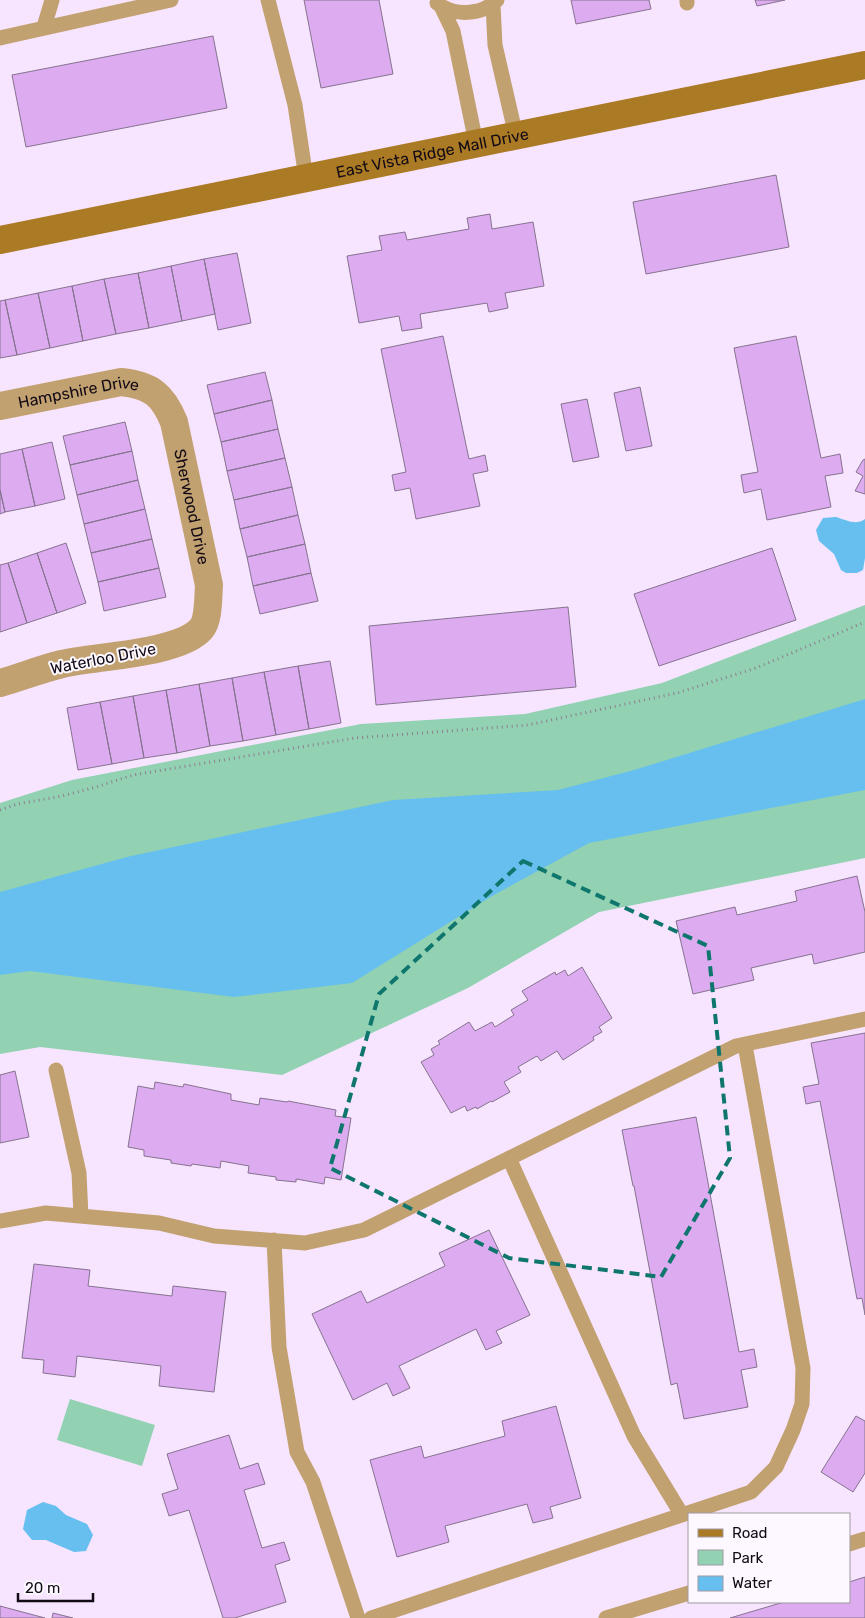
<svg xmlns="http://www.w3.org/2000/svg" width="865" height="1618" font-family="Rubik,sans-serif">
<style>
.green{fill:#92d2b2}
.water{fill:#66bfee}
.building{fill:#dcabf0;stroke:#86738f}
.lines{fill:none;stroke-linecap:round;stroke-linejoin:round}
.path{stroke:#8d7f92;stroke-width:3;stroke-dasharray:1 4;stroke-linecap:butt}
.service{stroke:#c2a170;stroke-width:15}
.minor{stroke:#c2a170;stroke-width:28}
.secondary{stroke:#ab7a25;stroke-width:28}
.marked{fill:none;stroke:#0f766e;stroke-width:4;stroke-dasharray:10 6;stroke-linejoin:round}
.labels{text-anchor:middle;stroke-width:4;stroke-linejoin:round;paint-order:stroke}
.street-label{font-size:16px;fill:#120a15;stroke:#fdf8ff}
</style>
<rect width="100%" height="100%" fill="#f7e5ff"/>
<!-- green -->
<path class="green" d="M865,605v253l-266,54 -131,76 -186,87 -242,-28 -40,7v-251l72,-23 289,-56 164,-10 137,-31z
M70,1399l85,26 -13,41 -85,-26z"/>
<!-- water -->
<path class="water" d="M836,517c10,3 20,9 29,2v39l-2,12 -6,3h-11l-5,-3 -7,-16 -15,-13 -3,-11 7,-12z
M865,699v91l-276,53 -97,53 -140,87 -118,14 -204,-26 -30,4v-83l127,-35 266,-57 165,-10 76,-20z
M43,1502l13,4 10,9 21,9 6,11 -7,16 -12,1 -28,-12h-14l-9,-11 4,-19z"/>
<!-- building -->
<path class="building" d="M304,0h75l14,74 -72,14z
M571,0h78l2,9 -75,15z
M755,0h30l-28,6z
M213,36l14,72 -201,39 -14,-72z
M776,175l13,72 -143,27 -13,-72z
M490,214l2,15 41,-7 11,64 -39,7 3,15 -19,4 -2,-9 -67,11 2,14 -20,3 -3,-15 -40,7 -12,-67 35,-6 -3,-14 26,-4 2,8 62,-11 -2,-11z
M237,253l14,70 -33,7 -14,-71z
M204,259l11,55 -33,7 -11,-55z
M171,266l11,55 -33,7 -11,-55z
M138,273l11,55 -33,6 -12,-55z
M104,279l12,55 -33,7 -11,-55z
M72,286l11,55 -33,7 -12,-55z
M38,293l12,55 -33,7 -12,-55z
M5,300l12,55 -17,3v-57z
M443,336l26,123 16,-4 3,16 -15,3 7,32 -64,13 -6,-31 -15,3 -3,-16 14,-3 -25,-123z
M796,336l25,122 19,-4 3,19 -18,3 6,31 -64,13 -6,-31 -17,4 -3,-18 17,-3 -24,-124z
M265,372l7,28 -58,14 -7,-29z
M640,387l12,59 -26,5 -12,-58z
M587,399l12,58 -26,5 -12,-58z
M272,400l6,29 -57,13 -7,-28z
M125,422l7,29 -62,14 -7,-29z
M278,429l7,29 -58,13 -6,-29z
M52,442l13,57 -30,7 -13,-57z
M22,449l13,57 -30,6 -5,-22v-36z
M132,451l6,29 -61,15 -7,-30z
M285,458l7,29 -58,13 -7,-29z
M865,459v35l-10,-3 8,-15 -7,-4 7,-12z
M138,480l7,29 -61,15 -7,-29z
M292,487l6,28 -58,14 -6,-29z
M0,490l5,22 -5,2z
M145,509l7,30 -61,14 -7,-29z
M298,515l7,29 -58,13 -7,-28z
M152,539l7,29 -61,14 -7,-29z
M66,543l20,60 -29,10 -20,-60z
M305,544l6,29 -58,13 -6,-29z
M772,548l24,72 -137,46 -25,-72z
M37,553l20,60 -30,10 -19,-60z
M8,563l19,60 -27,9v-67z
M159,568l7,29 -62,14 -6,-29z
M311,573l7,28 -58,13 -7,-28z
M568,607l8,80 -200,18 -7,-79z
M330,661l11,62 -32,6 -11,-63z
M298,666l11,63 -33,6 -12,-63z
M264,672l12,63 -33,6 -11,-63z
M232,678l11,63 -33,5 -11,-62z
M199,684l11,62 -33,7 -11,-63z
M166,690l11,63 -33,5 -11,-62z
M133,696l11,62 -32,6 -12,-62z
M100,702l12,62 -34,6 -11,-62z
M857,876l8,36v40l-51,12 -2,-10 -61,14 3,12 -61,14 -17,-73 59,-14 2,8 60,-14 -2,-10z
M582,967l30,51 -13,9 3,5 -9,5 1,3 -31,20 -6,-9 -16,10 -4,-5 -19,11 3,5 -17,10 6,10 -18,10 -1,-1 -14,8 -1,-2 -9,4 -2,-5 -14,7 -30,-51 13,-7 -3,-6 9,-5 -2,-3 31,-19 6,9 17,-9 3,5 19,-12 -3,-5 17,-10 -6,-9 33,-19 1,3 9,-5 3,6z
M865,1033v282l-3,-17 -5,1 -37,-198 -14,3 -3,-17 16,-3 -8,-41z
M15,1071l14,66 -29,6v-68z
M155,1082l28,5 1,-3 47,10v6l28,5 1,-7 27,4 1,-1 48,9 -1,6 16,2 -10,62 -16,-3 -1,7 -28,-5v3l-20,-2v-3l-28,-4 1,-7 -28,-5 -1,7 -28,-4 -1,2 -20,-3v-3l-27,-4v-6l-16,-3 10,-61 16,3z
M696,1117l43,235 15,-3 3,18 -16,3 7,37 -64,12 -7,-36 -6,2 -37,-199h-1l-11,-56z
M489,1230l41,85 -34,16 6,12 -16,7 -10,-21 -77,37 11,22 -17,8 -6,-13 -34,17 -41,-86 49,-23 6,12 78,-37 -6,-13z
M34,1264l56,6 -2,16 84,10 1,-10 53,6 -12,100 -55,-6 2,-20 -84,-10 -2,21 -32,-4 1,-13 -22,-2z
M556,1406l25,92 -31,9 3,11 -20,5 -6,-19 -82,22 4,16 -52,15 -27,-97 51,-14 3,12 81,-22 -3,-15z
M856,1416l9,5v52l-12,19 -32,-20z
M229,1435l11,34 18,-6 7,21 -21,6 18,58 22,-6 6,18 -15,5 11,37 -51,16h-12l-34,-108 -20,6 -7,-22 16,-5 -11,-35z
M865,1577v41h-135l54,-16h65v-20z
M0,1606l45,12h-45z
M53,1613l20,5h-21z"/>
<g class="lines">
<!-- path -->
<path class="path" d="M0,810l17,-6 45,-8 34,-9 37,-12 222,-37 173,-13 149,-32 79,-25 109,-46"/>
<!-- service -->
<path class="service" d="M268,0l27,105 11,73
M687,0v3
M437,3c17,14 45,12 60,-3
M493,5l2,40 21,91
M441,6l12,25 23,112
M44,27l8,-27
M0,38l171,-38
M56,1070l23,103 2,43
M509,1158l125,278 48,79
M0,1221l46,-8 113,10 55,13 91,7 59,-13 372,-184 129,-27
M274,1240l5,107 18,105 16,30 45,136
M849,1544l16,-5
M371,1618l380,-126 25,-25 17,-37 9,-26 1,-36 -58,-323
M606,1618l83,-25"/>
<!-- minor -->
<path class="minor" id="s1" d="M0,406l121,-24c30,3 42,13 53,40l35,163c-1,12 0,35 -8,44 -22,25 -105,27 -139,35 -21,5 -41,13 -62,19"/>
<!-- secondary -->
<path class="secondary" id="s2" d="M0,240l865,-175"/>
</g>
<!-- marked area -->
<path class="marked" d="M523,861l185,85 22,212 -69,119 -152,-19 -179,-90 49,-174z"/>
<g class="labels">
<!-- street labels -->
<g class="street-label">
<text dy="6" stroke="none"><textPath href="#s2" startOffset="441">East Vista Ridge Mall Drive</textPath></text>
<text dy="6" stroke="none"><textPath href="#s1" startOffset="80">Hampshire Drive</textPath></text>
<text dy="6" stroke="none"><textPath href="#s1" startOffset="281">Sherwood Drive</textPath></text>
<text transform="translate(103 658) rotate(-11)" y="6">Waterloo Drive</text>
</g>
</g>
<!-- legend -->
<rect x="688" y="1513" width="162" height="90" fill="#fdf8ff" stroke="#9f99a1"/>
<rect x="698" y="1529" width="25" height="8" fill="#ab7a25" stroke="#9f99a1"/>
<text x="732" y="1538" font-size="15" fill="#120a15">Road</text>
<rect x="698" y="1550" width="25" height="15" fill="#92d2b2" stroke="#9f99a1"/>
<text x="732" y="1563" font-size="15" fill="#120a15">Park</text>
<rect x="698" y="1576" width="25" height="15" fill="#66bfee" stroke="#9f99a1"/>
<text x="732" y="1588" font-size="15" fill="#120a15">Water</text>
<!-- scale -->
<path d="M18 1593v8h75v-8" fill="none" stroke="#120a15" stroke-width="2.5"/>
<text x="25" y="1593" font-size="15" fill="#120a15" stroke="#fdf8ff" stroke-width="4" paint-order="stroke">20 m</text>
</svg>
